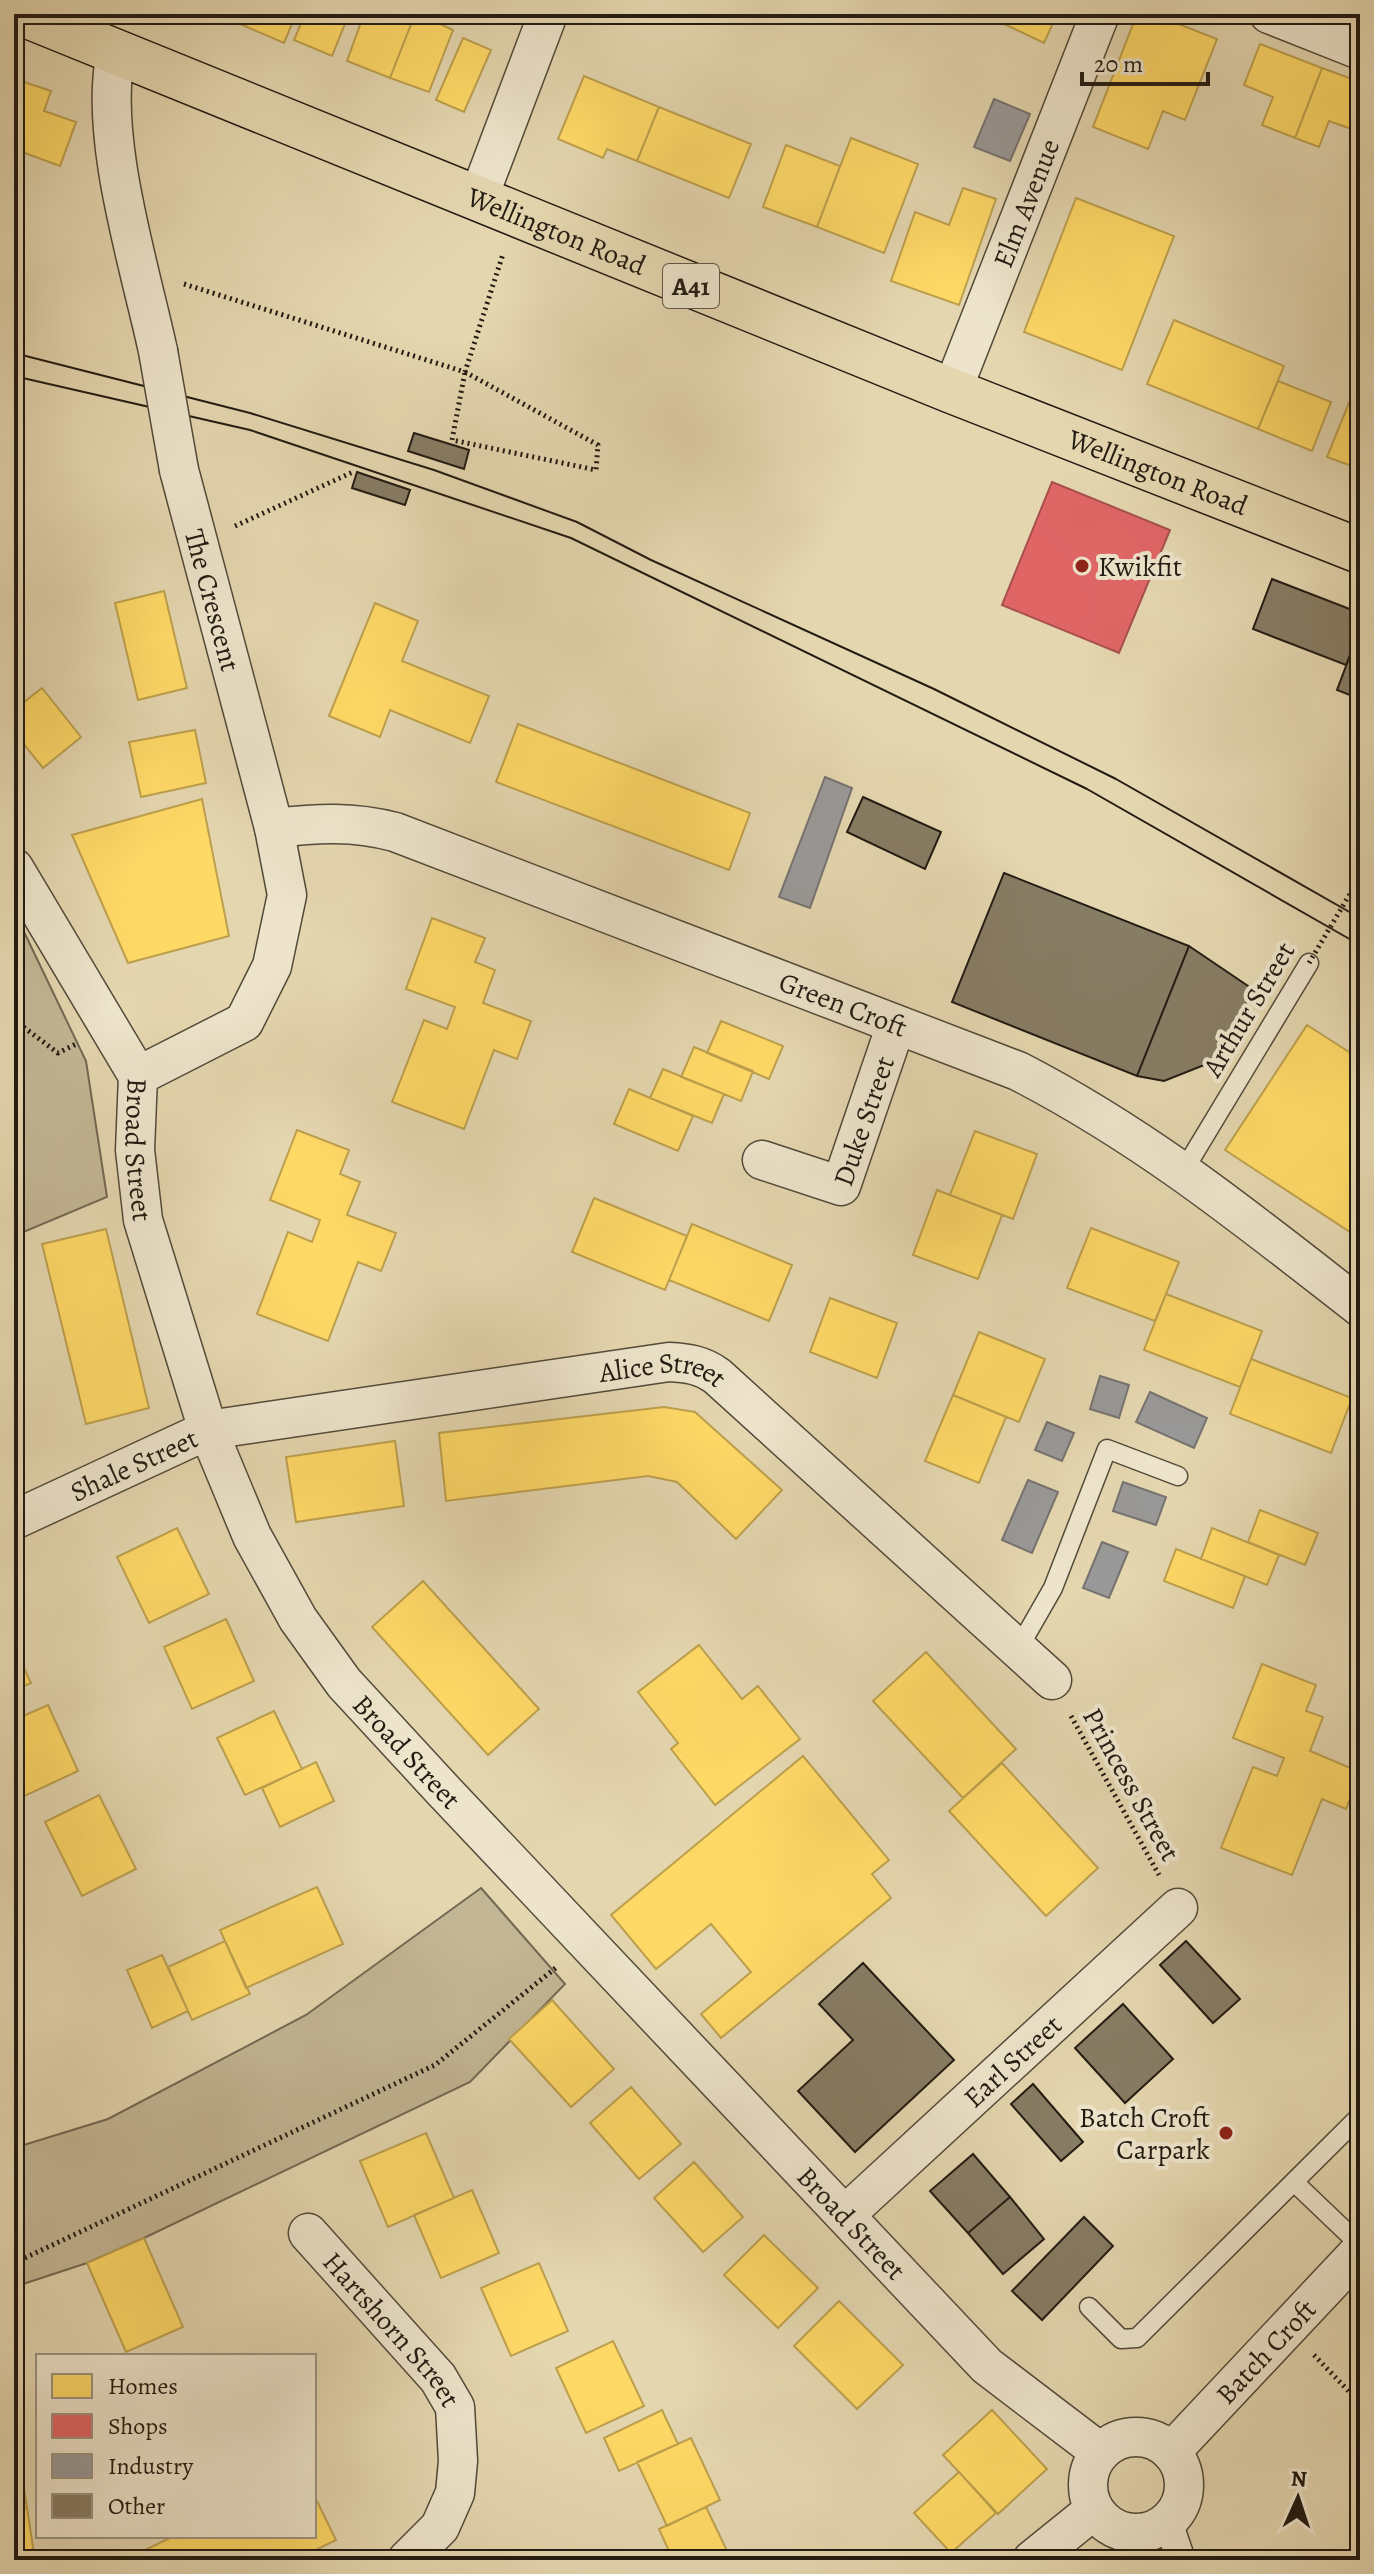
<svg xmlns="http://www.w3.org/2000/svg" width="1374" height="2574" font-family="Alegreya,serif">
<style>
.green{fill:#c3b694;stroke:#736853;stroke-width:2}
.homes{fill:#ffd966;stroke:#bda04d;stroke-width:2}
.shops{fill:#e06666;stroke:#a7504d;stroke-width:2}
.industry{fill:#999;stroke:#767370;stroke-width:2}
.building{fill:#877c64;stroke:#231b12;stroke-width:2}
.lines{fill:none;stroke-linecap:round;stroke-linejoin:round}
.service-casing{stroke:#534a39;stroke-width:21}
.pedestrian-casing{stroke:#534a39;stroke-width:31}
.minor-casing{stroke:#534a39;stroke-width:41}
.trunk-casing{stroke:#231b12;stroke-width:47}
.path{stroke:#231b12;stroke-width:5;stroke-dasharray:2 4;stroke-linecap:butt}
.service{stroke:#ede4cb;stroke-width:18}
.pedestrian{stroke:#ede4cb;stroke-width:28}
.minor{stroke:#ede4cb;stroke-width:38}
.trunk{stroke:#e4d6af;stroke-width:44}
.tram{stroke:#231b12;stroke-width:2}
.minor-bridge-casing{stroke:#534a39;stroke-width:41;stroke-linecap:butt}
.path-bridge{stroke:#231b12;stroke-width:5;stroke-dasharray:2 4;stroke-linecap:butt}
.minor-bridge{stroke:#ede4cb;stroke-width:38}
.poi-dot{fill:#8f2418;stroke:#ede4cb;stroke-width:3}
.labels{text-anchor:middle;stroke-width:8;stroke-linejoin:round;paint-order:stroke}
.shield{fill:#ede4cb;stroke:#60574a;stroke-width:2}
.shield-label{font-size:26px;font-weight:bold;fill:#231b12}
.street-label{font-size:28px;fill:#231b12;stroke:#ede4cb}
.poi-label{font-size:28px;fill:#231b12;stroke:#ede4cb;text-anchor:start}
</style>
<rect width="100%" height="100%" fill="#e4d6af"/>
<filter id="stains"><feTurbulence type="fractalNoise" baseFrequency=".0025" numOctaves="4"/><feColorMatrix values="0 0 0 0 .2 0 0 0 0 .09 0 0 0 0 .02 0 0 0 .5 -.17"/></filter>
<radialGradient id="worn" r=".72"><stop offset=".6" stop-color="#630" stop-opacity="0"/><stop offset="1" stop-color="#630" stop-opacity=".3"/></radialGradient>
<!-- green -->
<path class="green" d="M14,911l72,150 21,136 -93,39z
M481,1888l84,96 -95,98 -326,156 -57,25 -73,24v-139l94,-29 198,-104z"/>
<!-- homes -->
<path class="homes" d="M217,14h79l-12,29z
M305,14h44l-17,42 -38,-16z
M364,14h51l-25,64 -43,-17z
M415,14h26l-3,9 15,7 -24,62 -39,-14z
M983,14h74l-13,29z
M1137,14h16l64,25 -32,81 -22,-9 -15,38 -55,-22z
M463,38l28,12 -27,62 -28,-12z
M1260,44l62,24 -27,70 -33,-13 11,-28 -29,-12z
M1322,68l38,14v50l-31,-11 -10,26 -24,-9z
M584,76l75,31 -22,54 -30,-12 -4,9 -45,-19z
M24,82l27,9 -7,20 32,11 -16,44 -46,-17v-41z
M659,107l92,37 -22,54 -92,-37z
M851,138l67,26 -34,89 -67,-26z
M786,145l54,21 -23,61 -54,-20z
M963,188l33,11 -37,106 -68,-24 24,-69 34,13z
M1076,198l98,38 -52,134 -98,-38z
M1174,320l110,46 -26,63 -111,-45z
M1278,381l53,21 -19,49 -54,-22z
M1357,383l3,1v85l-33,-12z
M164,591l23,97 -49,12 -23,-97z
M375,603l43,18 -16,40 87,35 -19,47 -80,-33 -10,27 -51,-21z
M42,688l39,49 -38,31 -29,-36v-22z
M518,724l232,89 -21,57 -233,-88z
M195,730l11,53 -65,14 -12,-55z
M202,799l27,137 -101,27 -56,-128z
M432,918l53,20 -10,24 20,8 -12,33 48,18 -14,38 -23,-9 -30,79 -72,-27 32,-82 23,9 8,-22 -49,-18z
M721,1021l62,25 -14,33 -62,-26z
M1307,1025l53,34v157l-10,16 -125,-82z
M694,1047l59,24 -12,30 -60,-24z
M663,1069l61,25 -12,29 -62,-25z
M629,1089l64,27 -15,35 -64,-27z
M297,1130l52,20 -9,24 20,8 -13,33 49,18 -15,38 -23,-9 -30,79 -71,-27 31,-82 24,10 8,-22 -50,-20z
M975,1131l62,23 -24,65 -63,-24z
M937,1190l65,25 -24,64 -65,-24z
M594,1198l93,38 -22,54 -93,-38z
M692,1224l100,41 -23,56 -100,-41z
M1091,1228l88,34 -24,59 -88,-33z
M106,1229l43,179 -63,16 -44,-180z
M1166,1294l96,37 -22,56 -96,-37z
M830,1298l67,25 -20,55 -67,-26z
M979,1332l66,27 -26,63 -66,-27z
M1251,1359l101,39 -21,55 -101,-39z
M953,1395l53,22 -27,66 -54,-22z
M664,1407l31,5 87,78 -46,49 -59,-57 -29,-6 -202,25 -7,-68z
M395,1441l9,65 -108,16 -10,-65z
M1260,1510l58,23 -13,32 -57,-23z
M177,1528l32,66 -60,29 -32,-66z
M1212,1528l67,27 -12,30 -66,-26z
M1176,1549l69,27 -12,32 -69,-27z
M423,1581l116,128 -51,46 -116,-128z
M226,1619l28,62 -62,28 -28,-62z
M699,1645l43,54 16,-13 42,53 -85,66 -44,-56 7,-6 -40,-51z
M14,1646l17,37 -17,8z
M926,1652l90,97 -53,49 -90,-97z
M1262,1664l54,21 -10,26 17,6 -13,34 50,21 -14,37 -24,-10 -30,76 -71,-27 32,-81 24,9 7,-18 -51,-20z
M48,1705l30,66 -60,28 -4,-8v-71z
M274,1711l28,58 -57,26 -28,-57z
M803,1756l86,104 -17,14 19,24 -170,140 -20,-24 50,-42 -40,-48 -55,45 -45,-54z
M316,1762l18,39 -54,26 -18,-39z
M1002,1763l96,105 -52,48 -97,-105z
M99,1795l37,74 -54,27 -37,-74z
M317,1887l26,57 -97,44 -26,-58z
M225,1941l25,53 -58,26 -24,-53z
M162,1955l26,56 -36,17 -25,-58z
M552,2000l62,69 -43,38 -62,-68z
M631,2087l50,57 -42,35 -49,-56z
M426,2133l28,65 -66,29 -28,-66z
M694,2162l49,55 -40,35 -49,-54z
M472,2190l27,63 -58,25 -27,-63z
M764,2235l54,53 -40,40 -54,-53z
M144,2238l39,89 -57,25 -39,-89z
M539,2263l29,68 -57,25 -30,-68z
M839,2301l64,64 -46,44 -63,-63z
M613,2341l31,65 -58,27 -30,-65z
M662,2410l16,34 -59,27 -15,-33z
M992,2410l55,59 -49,45 -55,-59z
M14,2424l13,84 -13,2z
M691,2438l29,62 -53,26 -30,-64z
M959,2472l37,41 -45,40 -37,-40z
M314,2495l22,45 -41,20h-143l-5,-11 27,-13h140z
M706,2507l23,48 -12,5h-44l-14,-31z
M27,2508l8,52h-21v-50z"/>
<!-- shops -->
<path class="shops" d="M1052,482l118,48 -51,123 -117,-48z"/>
<!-- industry -->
<path class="industry" d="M994,99l36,15 -20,47 -36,-14z
M825,777l27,11 -42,120 -31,-11z
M1100,1376l29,9 -10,33 -29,-9z
M1150,1392l57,26 -13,30 -58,-26z
M1047,1422l27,11 -12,28 -27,-11z
M1028,1480l30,12 -26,61 -30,-13z
M1123,1482l43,15 -10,28 -43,-14z
M1102,1542l26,10 -19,46 -26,-10z"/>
<!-- building -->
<path class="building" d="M414,433l55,17 -5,19 -56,-18z
M357,472l53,18 -5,15 -53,-17z
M1272,579l88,34v16l-14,36 -93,-36z
M1360,629v70l-23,-9z
M863,797l78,35 -16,37 -78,-37z
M1004,873l185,73 -52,130 -185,-74z
M1189,946l65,44 -42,72 -48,19 -27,-5z
M1186,1941l54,58 -27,24 -53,-58z
M863,1963l91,97 -99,92 -57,-61 55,-51 -34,-36z
M1123,2004l50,55 -48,44 -50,-55z
M1033,2084l50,58 -22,19 -50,-57z
M973,2154l37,43 -42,36 -38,-42z
M1010,2197l34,42 -41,35 -35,-41z
M1084,2217l29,29 -71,74 -30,-29z"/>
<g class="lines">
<!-- service casing -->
<g class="service-casing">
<path id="service" d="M1184,1170l125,-207
M1018,1649l35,-61 54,-139 71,27
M1294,2182l66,63
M1089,2307l32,32 16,-1 223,-222"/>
</g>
<!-- pedestrian casing -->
<g class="pedestrian-casing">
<path id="pedestrian" d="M1168,2522l13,38"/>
</g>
<!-- minor casing -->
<g class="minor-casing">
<g id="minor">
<path d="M1269,14l91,36"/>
<path d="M116,53c-18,83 24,214 42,298"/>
<path d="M478,199l70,-185"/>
<path id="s1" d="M952,391l148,-377"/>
<path id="s2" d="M274,828c44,-5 79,-7 121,4l623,239c128,66 229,148 342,236"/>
<path id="s3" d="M14,868l124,208 -3,74 8,70 65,210 44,106 46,83 46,64 96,104 547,579 113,86"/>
<path d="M138,1076l106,-54 28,-56 15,-71 -13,-67 -95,-358"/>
<path id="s4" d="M762,1160l79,26 55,-161"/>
<path id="s5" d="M14,1520l194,-90 461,-68c19,1 33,3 48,14l335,304"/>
<path id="s6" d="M846,2214l332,-306"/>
<path id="s7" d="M308,2233l130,145 17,29 3,54 -3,32 -15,34 -33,33"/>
<circle cx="1136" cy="2485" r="48"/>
<path id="s8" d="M1171,2452l189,-201"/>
<path d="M1032,2560l62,-50"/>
</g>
</g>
<!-- trunk casing -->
<g class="trunk-casing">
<g id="trunk">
<path id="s9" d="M23,14l929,377 408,160"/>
</g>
</g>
<!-- path -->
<path class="path" d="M184,284l281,88 38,-118
M465,372l133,73 -2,25 -144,-30z
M235,526l120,-55
M14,1020l44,33 18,-9
M1071,1716l88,159
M14,2263l421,-198 123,-99
M1314,2355l46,48"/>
<!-- service -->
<use href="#service" class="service"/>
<!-- pedestrian -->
<use href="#pedestrian" class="pedestrian"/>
<!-- minor -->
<use href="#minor" class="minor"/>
<!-- trunk -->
<use href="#trunk" class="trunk"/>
<!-- tram -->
<path class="tram" d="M14,353l236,60 184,57 143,52 74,38 283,129 182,90 244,139
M14,376l236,54 321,108 516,251 273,156"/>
<!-- minor-bridge casing -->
<g class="minor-bridge-casing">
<path id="minor-bridge" d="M158,351l21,119"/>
</g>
<!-- path-bridge -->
<path class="path-bridge" d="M1309,963l51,-86"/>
<!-- minor-bridge -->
<use href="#minor-bridge" class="minor-bridge"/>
</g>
<!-- markers -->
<g class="poi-dot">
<circle cx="1082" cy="566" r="8"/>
<circle cx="1226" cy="2133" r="8"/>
</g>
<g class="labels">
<!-- shield labels -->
<rect class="shield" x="663" y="264" width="56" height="44" rx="6"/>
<g class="shield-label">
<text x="691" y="295">A41</text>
</g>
<!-- street labels -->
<g class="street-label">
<text dy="10" stroke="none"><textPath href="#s1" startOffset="202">Elm Avenue</textPath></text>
<text dy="10" stroke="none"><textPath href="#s9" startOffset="576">Wellington Road</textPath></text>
<text dy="10" stroke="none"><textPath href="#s9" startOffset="1224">Wellington Road</textPath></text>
<text transform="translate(213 600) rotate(75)" y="10">The Crescent</text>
<text dy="10" stroke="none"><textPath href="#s2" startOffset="602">Green Croft</textPath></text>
<text transform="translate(1248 1009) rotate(-59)" y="10">Arthur Street</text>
<text dy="10" stroke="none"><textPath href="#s4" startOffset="152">Duke Street</textPath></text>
<text dy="10" stroke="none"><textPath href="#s3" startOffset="316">Broad Street</textPath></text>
<text dy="10" stroke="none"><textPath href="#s5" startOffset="674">Alice Street</textPath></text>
<text dy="10" stroke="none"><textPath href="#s5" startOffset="132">Shale Street</textPath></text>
<text dy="10" stroke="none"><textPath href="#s3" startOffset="988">Broad Street</textPath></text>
<text transform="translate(1132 1784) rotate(61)" y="10">Princess Street</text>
<text dy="10" stroke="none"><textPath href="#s6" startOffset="226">Earl Street</textPath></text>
<text dy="10" stroke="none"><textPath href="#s3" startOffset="1636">Broad Street</textPath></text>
<text dy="10" stroke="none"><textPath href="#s7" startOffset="128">Hartshorn Street</textPath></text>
<text dy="10" stroke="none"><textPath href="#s8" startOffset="138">Batch Croft</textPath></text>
</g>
<!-- poi labels -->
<g class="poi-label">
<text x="1098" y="576">Kwikfit</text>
<text x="1210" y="2127" text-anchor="end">Batch Croft<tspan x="1210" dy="32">Carpark</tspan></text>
</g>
</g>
<!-- margin -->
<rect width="1374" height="2574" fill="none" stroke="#e4d6af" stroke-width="48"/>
<rect x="16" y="16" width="1342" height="2542" fill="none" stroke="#231b12" stroke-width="4"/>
<rect x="24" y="24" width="1326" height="2526" fill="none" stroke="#231b12" stroke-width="2"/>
<!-- legend -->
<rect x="36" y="2354" width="280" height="184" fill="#ede4cb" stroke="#9c9481" stroke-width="2"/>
<rect x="52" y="2374" width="40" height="24" fill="#ffd966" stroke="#9c9481" stroke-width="2"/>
<text x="108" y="2394" font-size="24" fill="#231b12">Homes</text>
<rect x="52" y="2414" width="40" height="24" fill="#e06666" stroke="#9c9481" stroke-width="2"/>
<text x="108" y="2434" font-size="24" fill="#231b12">Shops</text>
<rect x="52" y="2454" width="40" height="24" fill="#999999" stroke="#9c9481" stroke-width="2"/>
<text x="108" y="2474" font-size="24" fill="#231b12">Industry</text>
<rect x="52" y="2494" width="40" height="24" fill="#877c64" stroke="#9c9481" stroke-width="2"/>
<text x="108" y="2514" font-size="24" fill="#231b12">Other</text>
<!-- north arrow -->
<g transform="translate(1298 2498) rotate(3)" stroke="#ede4cb" stroke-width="6" paint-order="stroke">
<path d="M0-6L14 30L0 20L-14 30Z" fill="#231b12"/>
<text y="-12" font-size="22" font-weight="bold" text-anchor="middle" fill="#231b12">N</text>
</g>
<!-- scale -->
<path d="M1082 72v12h126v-12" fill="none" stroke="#231b12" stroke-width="4"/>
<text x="1094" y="72" font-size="24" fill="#231b12" stroke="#ede4cb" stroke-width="6" paint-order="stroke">20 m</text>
<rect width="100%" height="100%" filter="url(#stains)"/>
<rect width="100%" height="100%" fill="url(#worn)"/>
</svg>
